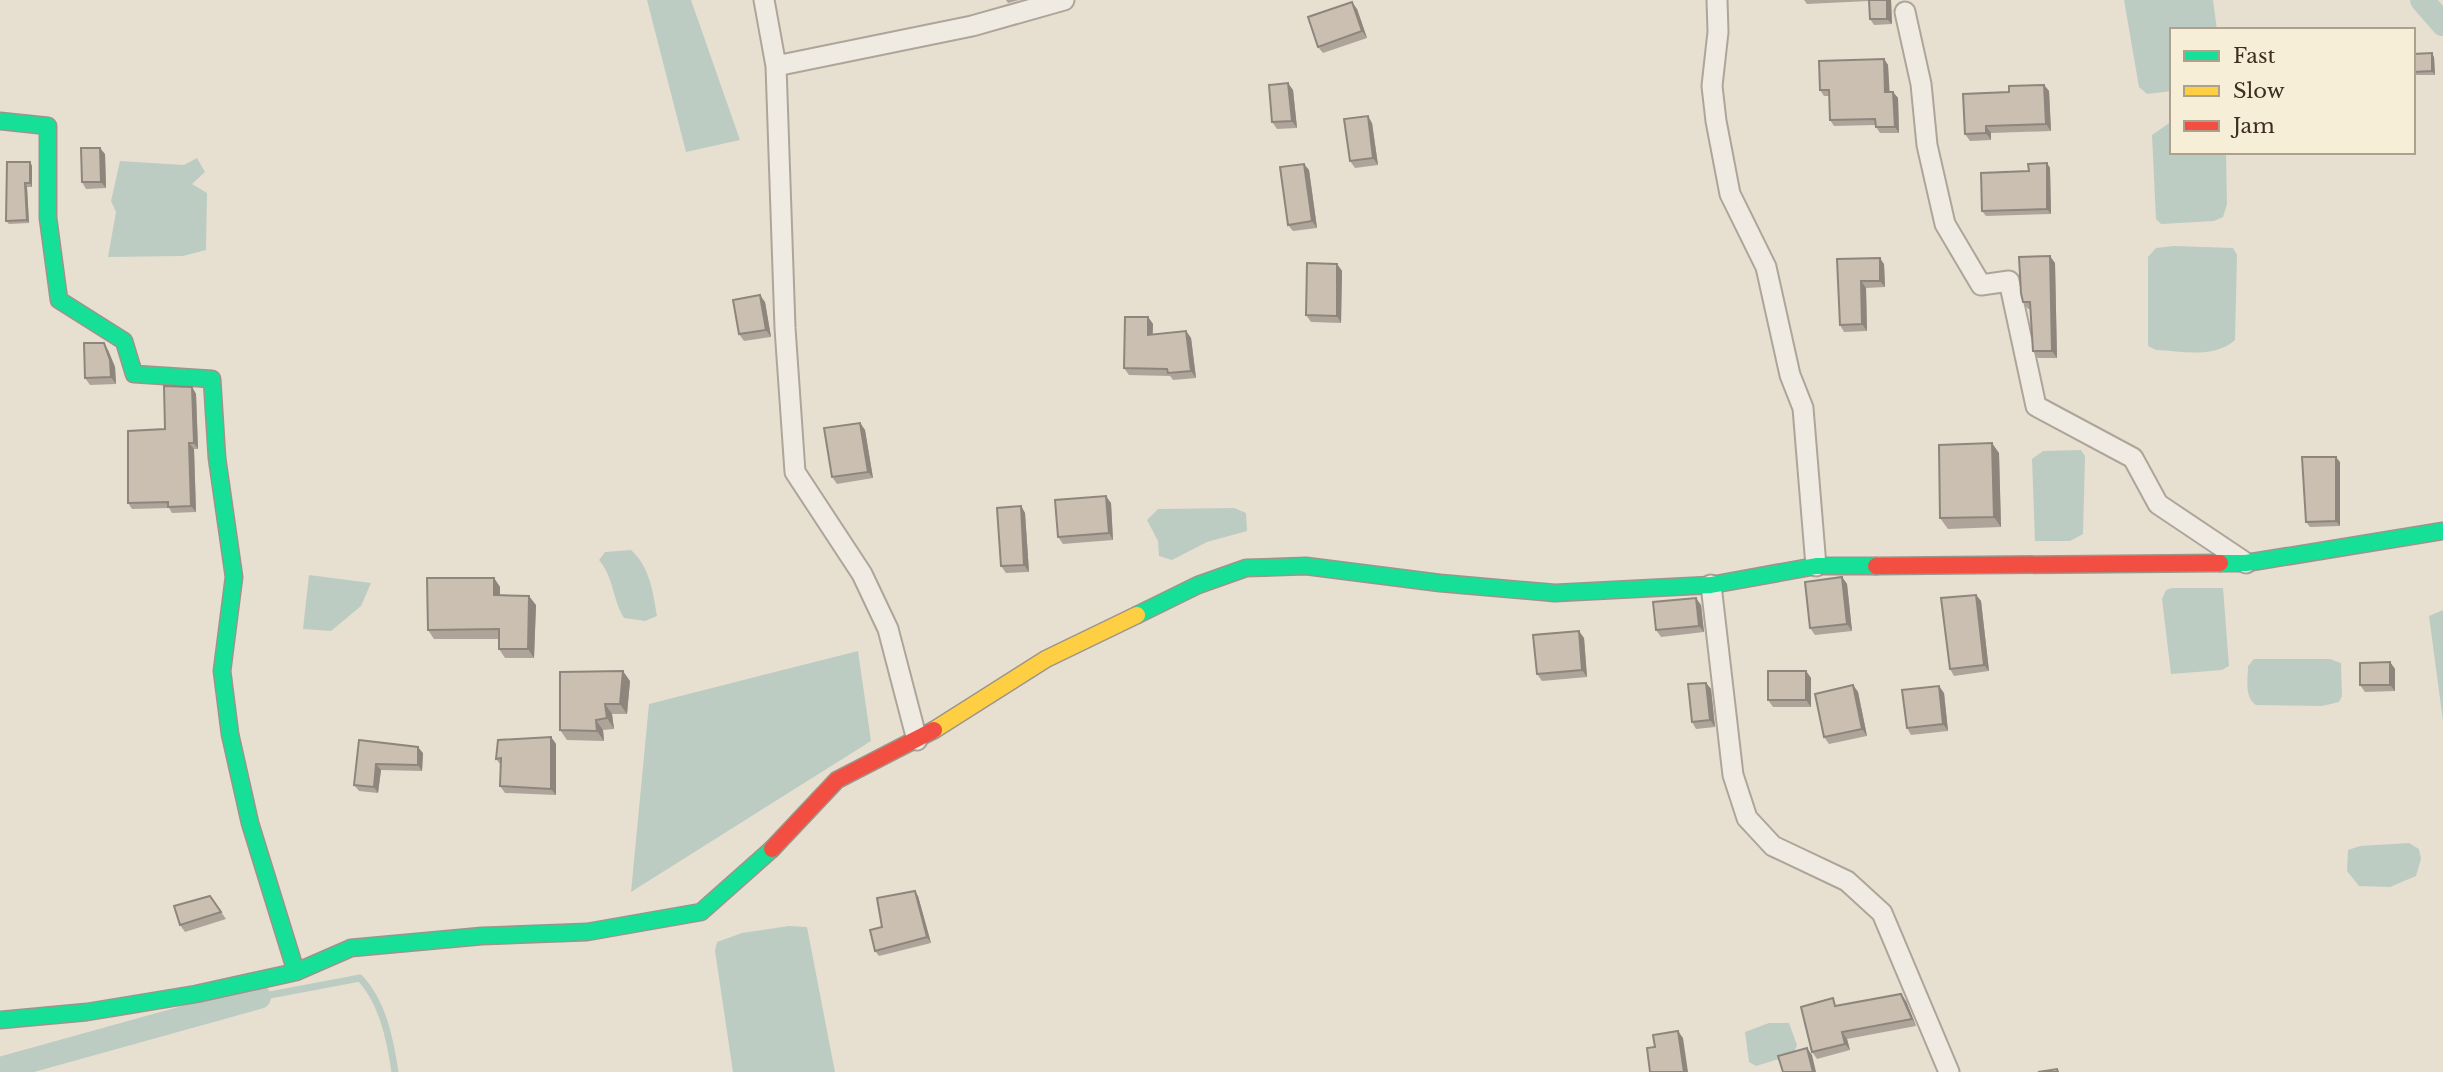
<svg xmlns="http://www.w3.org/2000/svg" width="2443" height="1072" font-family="'Libre Baskerville',serif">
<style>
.water{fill:#bcccc2}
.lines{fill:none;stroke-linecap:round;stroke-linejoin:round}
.stream{stroke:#bcccc2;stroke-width:7}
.canal{stroke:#bcccc2;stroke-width:24}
.street-casing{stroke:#ada599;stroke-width:23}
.fast-casing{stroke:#9c958a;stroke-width:19}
.slow-casing{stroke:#9c958a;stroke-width:19}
.jam-casing{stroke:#9c958a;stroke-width:19}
.street{stroke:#efebe3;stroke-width:19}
.fast{stroke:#16e098;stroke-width:16}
.slow{stroke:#ffcf43;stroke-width:16}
.jam{stroke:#f24e42;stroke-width:16}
.wall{fill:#afa499}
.shaded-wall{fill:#8e867d}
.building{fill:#cbbfb2;stroke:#8e867d;stroke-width:2}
</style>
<rect width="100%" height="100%" fill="#e7e0d1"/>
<!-- water -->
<path class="water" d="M647,0h44l49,140 -54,12z
M2124,0h89l4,30h-45v61l-25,3 -8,-7z
M2172,121v31h54l1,52 -4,13 -9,4 -53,3 -5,-5 -4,-84z
M197,158l8,14 -13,12 15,9 -1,57 -23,6 -75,1 8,-45 -5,-11 9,-40 64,4z
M2174,246l59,2 4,7 -2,85c-21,19 -53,11 -79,10l-8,-4v-89l8,-9z
M2081,450l4,6 -2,78 -13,7h-35l-3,-82 11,-8z
M1234,508l12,5 1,18 -40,11 -35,18 -13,-4 -1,-15 -11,-21 11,-11z
M631,550c19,17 22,42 26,66l-12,5 -21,-3c-12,-20 -10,-40 -25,-58l6,-8z
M309,575l62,8 -10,23 -30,25 -28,-2z
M2172,588h51l6,78 -7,4 -51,4 -9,-75 4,-9z
M2443,610v111l-14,-105z
M858,651l13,90 -240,151 18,-188z
M2254,659h76l11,4 1,33 -3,6 -17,4 -66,-1c-12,-8 -8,-26 -8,-39z
M2409,843l10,6 2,10 -5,17 -26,11 -31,-1 -12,-15 1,-21 12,-4z
M789,926l18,1 28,145h-102l-18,-121 2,-9 25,-9z
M1769,1023h20l8,22 -4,10 -37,11 -7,-4 -4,-30z"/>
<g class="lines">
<!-- stream -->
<path class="stream" d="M259,997l101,-19c23,25 30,61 35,94"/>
<!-- canal -->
<path class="canal" d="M2422,0l21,24
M0,1069l259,-72"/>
<!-- street casing -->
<g class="street-casing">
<path id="street" d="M764,0l12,66 9,262 10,144 67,102 26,55 29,111
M1717,0l1,32 -6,54 4,35 14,73 36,73 24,108 13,33 13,158
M1905,12l16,72 6,61 18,79 36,61 28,-4 27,125 97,52 25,46 88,59
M776,66l196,-40 92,-26
M1711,585l22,190 14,43 26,28 74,35 35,32 67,159"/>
</g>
<!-- fast casing -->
<g class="fast-casing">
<path id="fast" d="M0,121l48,5v92l11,82 65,41 10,33 78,5 5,79 17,119 -12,94 8,63 20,89 46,149
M2220,563h26l197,-32
M1137,615l61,-30 48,-17 60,-2 134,17 115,10 156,-8 105,-19h60
M0,1020l87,-8 109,-18 100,-22 55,-24 131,-12 105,-4 114,-20 71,-63"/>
</g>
<!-- slow casing -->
<g class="slow-casing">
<path id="slow" d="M934,730l112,-71 91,-44"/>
</g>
<!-- jam casing -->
<g class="jam-casing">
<path id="jam" d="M1876,566l344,-3
M772,849l65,-69 97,-50"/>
</g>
<!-- street -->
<use href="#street" class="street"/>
<!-- fast -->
<use href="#fast" class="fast"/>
<!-- slow -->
<use href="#slow" class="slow"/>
<!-- jam -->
<use href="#jam" class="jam"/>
</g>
<!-- wall -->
<path class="wall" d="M1006,0h13l-11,3z
M1804,0h87l1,24 -18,1 -4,-6 -1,-18 -62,3z
M1357,9l10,29 -44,15 -5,-6z
M2413,54l21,3 1,18h-22z
M1884,59l4,6 1,27h4l5,6 1,35h-19l-4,-6v-2l-42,1 -4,-6 -1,-24h-5l-4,-6z
M2044,85l5,6 2,40 -60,2v7l-21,1 -5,-7 44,-42z
M1293,90l4,38 -20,1 -5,-7z
M1372,123l6,42 -23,3 -5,-7z
M105,154l1,34 -20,1 -4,-7z
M30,162l2,4v21h-5l2,36 -20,1 -3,-3z
M2047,163l3,5 1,46 -65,2 -4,-5 47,-40z
M1309,170l8,58 -24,3 -5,-6z
M1837,259l47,5 1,23 -19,1 1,43 -23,1 -4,-7z
M2055,263l2,95h-19l-5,-7 -3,-42h-2l-5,-7z
M1337,264l5,7 -1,52 -30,-1 -5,-7z
M765,302l6,35 -27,4 -5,-7z
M1148,317l5,7v11l33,-4 5,7 5,40 -23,2 -3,-4 -41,-1 -5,-7z
M108,350l7,17 1,17 -26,1 -5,-7z
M192,387l4,7 2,55h-4l2,63 -24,1 -3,-5 -37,1 -4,-6 37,-74z
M860,423l5,7 8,48 -36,6 -5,-7z
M1999,453l2,74 -53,2 -8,-11z
M2340,462v64l-30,1 -4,-5z
M1111,503l2,37 -50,4 -5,-7z
M1021,506l4,7 4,59 -23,1 -5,-7z
M1842,577l5,7 5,47 -37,4 -5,-7z
M494,578l6,9v8l36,10 -2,53h-29l-6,-9v-10h-65l-6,-9z
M1976,595l5,6 8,70 -35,5 -4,-7z
M1701,605l3,27 -43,5 -5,-7z
M1584,638l3,39 -45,4 -5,-7z
M2390,662l5,7v22l-30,1 -5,-7z
M1806,671l5,7v29h-38l-5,-7z
M630,681l-3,33h-15l2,15 -11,1 1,11 -37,-1 -7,-10z
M1706,683l5,6 4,38 -19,2 -4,-7z
M1853,685l5,7 9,44 -38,8 -5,-7z
M1944,693l4,38 -37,4 -4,-7z
M551,737l5,7v51l-51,-2 -5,-7 1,-21 -5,-6z
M359,740l64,13 -1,18 -41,-1 -3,23 -19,-2 -5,-6z
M210,896l16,23 -41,13 -5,-7z
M918,896l13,47 -52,13 -4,-5 7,-24z
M1906,1001l10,25 -69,13 3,11 -33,9 -5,-7 26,-47z"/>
<!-- shaded-wall -->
<path class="shaded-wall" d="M1887,0h4l1,24 -5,-5z
M1352,2l5,7 10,29 -5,-7z
M2432,53l2,4 1,18 -3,-4z
M1884,59l4,6 2,33 -5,-6z
M1288,83l5,7 4,38 -5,-7z
M2044,85l5,6 2,40 -5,-7z
M1893,92l5,6 1,35 -4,-6z
M1368,116l4,7 6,42 -5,-7z
M1986,126l5,7v7l-5,-7z
M100,148l5,6 1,34 -5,-6z
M30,162l2,4v21l-2,-4z
M2047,163l3,5 1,46 -4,-5z
M1304,164l5,6 8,58 -5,-7z
M25,183l2,4 2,36 -2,-3z
M2050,256l5,7 2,95 -5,-7z
M1880,258l4,6 1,23 -5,-6z
M1337,264l5,7 -1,52 -4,-7z
M1861,281l5,7 1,43 -5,-7z
M760,295l5,7 6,35 -5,-7z
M1148,317l5,7 -1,18 -4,-7z
M1186,331l5,7 5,40 -5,-7z
M104,343l4,7 7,17 1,17 -5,-7z
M192,387l4,7 2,55 -4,-6z
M860,423l5,7 8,48 -5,-6z
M189,443l5,6 2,63 -5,-6z
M1992,443l7,10 2,74 -7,-10z
M2336,457l4,5v64l-4,-5z
M1106,496l5,7 2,37 -4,-7z
M1021,506l4,7 4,59 -5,-7z
M1842,577l5,7 5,47 -5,-7z
M494,578l6,9v17l-6,-9z
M1976,595l5,6 8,70 -5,-6z
M529,596l7,9 -2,53 -6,-9z
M1696,598l5,7 3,27 -5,-6z
M1579,631l5,7 3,39 -5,-7z
M2390,662l5,7v22l-5,-6z
M623,671l7,10 -3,33 -7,-10z
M1806,671l5,7v29l-5,-7z
M1706,683l5,6 4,38 -5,-7z
M1853,685l5,7 9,44 -5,-7z
M1939,686l5,7 4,38 -5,-7z
M605,704l7,10 2,15 -7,-11z
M596,720l7,10 1,11 -7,-10z
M551,737l5,7v51l-5,-6z
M418,747l5,6 -1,18 -4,-6z
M376,764l5,6 -3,23 -4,-6z
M915,891l3,5 13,47 -4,-6z
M1901,994l5,7 10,25 -4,-7z
M1678,1031l5,7 5,34h-4z
M1842,1032l5,7 3,11 -5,-6z
M1807,1048l5,7 4,17h-3z"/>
<!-- building -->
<path class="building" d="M1869,0h18v19h-17z
M1352,2l10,29 -44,16 -10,-30z
M2432,53v18l-19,1v-18z
M1884,59l1,33h8l2,35h-19l-1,-8 -45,1 -1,-30h-9l-1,-29z
M1288,83l4,38 -20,1 -3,-37z
M2044,85l2,39 -60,2v7l-21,1 -2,-40 46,-2v-6z
M1368,116l5,42 -23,3 -6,-42z
M81,148h19l1,34h-19z
M7,162h23v21h-5l2,37 -21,1z
M2047,163v46l-65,2 -1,-38 48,-2 -1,-7z
M1304,164l8,57 -24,4 -8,-58z
M2050,256l2,95h-19l-3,-49h-7l-2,-9 -2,-36z
M1880,258v23h-19l1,43 -22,1 -3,-66z
M1307,263l30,1v52l-31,-1z
M760,295l6,35 -27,4 -6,-34z
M1125,317h23v18l38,-4 5,40 -23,2 -1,-4 -43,-1z
M84,343h20l6,17 1,17 -26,1z
M164,386l28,1 2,56h-5l2,63 -23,1v-5l-40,1v-72l37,-2z
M860,423l8,49 -36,5 -8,-49z
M1992,443l2,74 -54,1 -1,-73z
M2302,457h34v64l-30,1z
M1106,496l3,37 -51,4 -3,-37z
M1021,506l3,59 -23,1 -4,-58z
M1842,577l5,47 -37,4 -5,-46z
M427,578h67v17l35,1 -1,53h-29v-20l-71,1z
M1976,595l8,70 -34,4 -9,-71z
M1696,598l3,28 -43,4 -3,-28z
M1579,631l3,39 -45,4 -4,-39z
M2390,662v23h-30v-22z
M623,671l-3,33h-15l2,14 -11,2 1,11 -37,-1v-58z
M1768,671h38v29h-38z
M1706,683l4,37 -18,2 -4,-38z
M1853,685l9,44 -38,8 -9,-43z
M1939,686l4,38 -36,4 -5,-38z
M551,737v52l-51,-3 1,-28 -5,1 2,-19z
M359,740l59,7v18l-42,-1 -2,23 -20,-2z
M915,891l12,46 -52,14 -5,-21 12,-3 -5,-29z
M210,896l11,16 -41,13 -6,-19z
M1901,994l11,25 -70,13 3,12 -33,8 -11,-45 32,-9 2,8z
M1678,1031l6,41h-34l-3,-24 8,-1 -2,-12z
M1807,1048l6,24h-30l-5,-16z
M2057,1069l1,3h-20z"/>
<!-- legend -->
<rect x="2170" y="28" width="245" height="126" fill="#f7eed8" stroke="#ada18e" stroke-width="2"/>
<rect x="2184" y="51" width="35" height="10" fill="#16e098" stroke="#ada18e" stroke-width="2"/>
<text x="2233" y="63" font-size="21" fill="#3d2e20">Fast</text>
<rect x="2184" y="86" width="35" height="10" fill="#ffcf43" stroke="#ada18e" stroke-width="2"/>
<text x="2233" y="98" font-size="21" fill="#3d2e20">Slow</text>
<rect x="2184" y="121" width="35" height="10" fill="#f24e42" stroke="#ada18e" stroke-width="2"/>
<text x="2233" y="133" font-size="21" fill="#3d2e20">Jam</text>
</svg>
